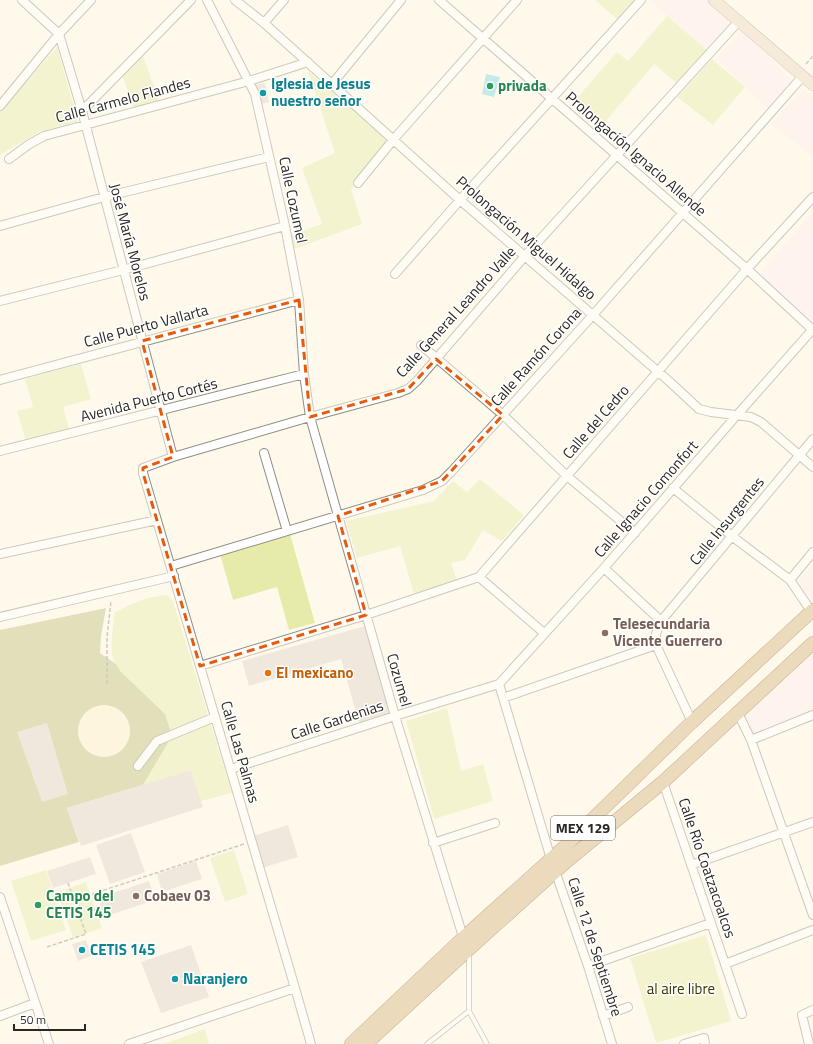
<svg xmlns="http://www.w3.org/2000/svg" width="813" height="1044" font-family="'Titillium Web',sans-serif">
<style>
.commercial{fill:#fcebed}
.green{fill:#e7ebaa}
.forest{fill:#bec27e}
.sand{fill:#faf0cb}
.water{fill:#7cd7e4}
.building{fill:#ded2c9}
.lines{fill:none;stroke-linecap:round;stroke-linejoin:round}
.lane-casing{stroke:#928d82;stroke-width:5.5}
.street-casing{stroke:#928d82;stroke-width:10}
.secondary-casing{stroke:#928d82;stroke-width:12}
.primary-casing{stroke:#87622b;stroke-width:14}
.path{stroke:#969289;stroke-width:1.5;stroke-dasharray:4 2;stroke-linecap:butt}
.lane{stroke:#fff;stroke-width:4}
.street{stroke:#fff;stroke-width:8}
.secondary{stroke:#ead9c1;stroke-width:11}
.primary{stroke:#d4b382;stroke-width:13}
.marked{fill:none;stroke:#e8590c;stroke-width:3;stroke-dasharray:8 5;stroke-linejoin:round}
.leisure-dot{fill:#2e9e5b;stroke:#fff;stroke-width:1.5}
.culture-dot{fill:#0f9aa8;stroke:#fff;stroke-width:1.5}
.education-dot{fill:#8d6e63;stroke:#fff;stroke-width:1.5}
.food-dot{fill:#e8710a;stroke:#fff;stroke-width:1.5}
.labels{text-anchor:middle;stroke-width:3;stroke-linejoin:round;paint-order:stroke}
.shield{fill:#fff;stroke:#6b6866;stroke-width:1}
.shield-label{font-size:14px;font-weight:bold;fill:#2b2824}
.culture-label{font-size:15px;font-weight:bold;fill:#0d838f;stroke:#fff;text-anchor:start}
.leisure-label{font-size:15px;font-weight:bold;fill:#27864d;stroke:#fff;text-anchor:start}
.street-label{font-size:15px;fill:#2b2824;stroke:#fff}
.education-label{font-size:15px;font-weight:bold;fill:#785e54;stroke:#fff;text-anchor:start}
.food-label{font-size:15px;font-weight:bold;fill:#c56008;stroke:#fff;text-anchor:start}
.park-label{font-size:15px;fill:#363700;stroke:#fff}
</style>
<rect width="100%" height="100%" fill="#fff9ec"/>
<!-- commercial -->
<path class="commercial" d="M649,0h60l28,22 -28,30z
M743,29l54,57 -25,27 -56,-54z
M803,89l10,8v60l-42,-33z
M813,212v115l-55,-52z
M813,565v39l-15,-23z
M811,650l2,7v57l-59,23 -23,-15z"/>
<!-- green -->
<path class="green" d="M595,0h42l-18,21z
M667,16l42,36 -30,33 -25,-21 -49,58 -28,-24 40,-46 11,9z
M57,47l21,74 -39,11 -39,23v-43z
M142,53l19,53 -25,9 -14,-41z
M712,59l33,28 -32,38 -36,-28z
M308,71l85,73 -42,45 11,35 -67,25 -4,-14 31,-11 -20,-56 33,-15z
M81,364l10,35 -28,8 7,25 -43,12 -10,-33 16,-4 -8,-28z
M480,479l44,36 -22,26 -19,-11 -18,30 -14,3 8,23 -43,15 -16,-55 -43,12 -11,-37 88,-20 19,-20 14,11z
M290,534l25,89 -26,7 -12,-43 -44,13 -13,-46z
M167,595l6,6 59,192 -31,8 -10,-31 -48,15 29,-49c-7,-12 -14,-26 -23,-36 -11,-14 -30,-25 -36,-42 -4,-12 1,-32 1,-45 20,-11 31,-16 53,-18z
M447,708l14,63 22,-7 10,37 -59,18 -28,-98z
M234,850l14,44 -23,8 -15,-44z
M46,870l20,60 -35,11 -20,-60z
M86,882l16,46 -29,10 -16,-46z
M706,935l25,86 -75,22 -26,-85z
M205,1029l4,15h-45z"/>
<!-- forest -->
<path class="forest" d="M106,608l-5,28 -1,17 16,11 5,8 44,42 7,22 -29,49 -76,23 12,34 -79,24v-236z"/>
<!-- sand -->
<path class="sand" d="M78 731a26 26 0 1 1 52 0a26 26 0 1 1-52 0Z"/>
<!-- water -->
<path class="water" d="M486,74l14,3 -6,20 -12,-3z"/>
<!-- building -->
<path class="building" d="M265,83l4,19 -8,2 -6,-19z
M365,626l25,88 -31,9 -18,-64 -92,27 -7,-25z
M47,723l21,71 -26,8 -25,-70z
M191,770l12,37 -122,39 -14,-38z
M288,825l10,32 -36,11 -9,-32z
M131,833l14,39 -35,12 -14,-39z
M90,857l6,17 -43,14 -6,-17z
M196,861l6,18 -40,13 -5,-18z
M149,881l6,19 -51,17 -6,-19z
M86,940l5,16 -13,5 -6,-17z
M191,945l18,52 -48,16 -20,-51z"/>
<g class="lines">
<!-- lane casing -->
<g class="lane-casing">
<path id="lane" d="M469,953v58l18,33
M427,1044l42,-33"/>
</g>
<!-- street casing -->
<g class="street-casing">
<path id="street" d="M22,0l37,34 23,77 91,346
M207,0l48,94 30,132 14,74 5,74 6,43 85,299 69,224
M235,0l29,23 196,177 210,182 29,27 12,3 40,5 10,5 52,45
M439,0l308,269 66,61
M264,23l20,-23
M332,84l69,-84
M0,106l59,-72 32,-34
M82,111l109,-111
M9,159l19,-14 16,-9 205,-55 59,-19
M358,183l35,-43 124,-140
M0,226l104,-29 165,-40
M395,274l65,-74 181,-200
M0,301l123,-31 162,-44
M421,345l82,70 64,61 68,57
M0,380l299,-80
M0,451l304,-77
M264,453l23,78
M673,488l60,49 57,43 21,31
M0,554l157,-34
M171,566l252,-76 19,-9 10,-10 141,-156 209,-238
M604,568l57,53
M479,577l65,56
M790,580l23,-28
M0,617l174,-41
M200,666l166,-51 113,-38 268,-308 66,-72
M499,684l105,-116 133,-153 76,-86
M499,684l52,175 37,107 24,78
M503,698l153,-53
M738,713l13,27 62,175
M692,722l-36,-77v-11l5,-13 152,-182
M751,740l62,-25
M138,766l19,-25 58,-24
M231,769l164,-53 104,-32
M663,782l79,232
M433,843l62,-20
M691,865l122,-43
M0,897l49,147
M725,964l88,-34
M588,966l123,-43
M0,1016l35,-13
M603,1016l25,-9
M129,1044l166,-56
M311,1044l-16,-56 -152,-515v-5l30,-11 137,-40 88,-24 10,-4 9,-8 108,-125 214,-235
M684,1044l20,-6 1,6
M809,1044l-7,-29 11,-5"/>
</g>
<!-- secondary casing -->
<g class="secondary-casing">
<path id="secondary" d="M714,0l99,85"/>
</g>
<!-- primary casing -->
<g class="primary-casing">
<path id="primary" d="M351,1044l112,-106 99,-89 130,-127 121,-112
M366,1044l103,-95 98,-88 96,-79 150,-139"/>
</g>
<!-- path -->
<path class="path" d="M806,64l7,-8
M107,684v-47l4,-36
M68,883l6,17
M47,947l39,-13 -12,-34 170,-56"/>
<!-- lane -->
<use href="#lane" class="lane"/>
<!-- street -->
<use href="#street" class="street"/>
<!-- secondary -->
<use href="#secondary" class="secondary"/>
<!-- primary -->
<use href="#primary" class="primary"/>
</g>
<!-- marked area -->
<path d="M0 0H813V1044H0ZM299,300l11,117 98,-28 28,-30 67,56 -61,66 -104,35 28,99 -166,51 -57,-193v-5l30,-11 -31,-116z" fill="#fff9ec" fill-opacity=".55" fill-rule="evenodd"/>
<path class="marked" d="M299,300l11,117 98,-28 28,-30 67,56 -61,66 -104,35 28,99 -166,51 -57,-193v-5l30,-11 -31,-116z"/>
<!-- markers -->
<g class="leisure-dot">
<circle cx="490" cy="86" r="4"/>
<circle cx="38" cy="905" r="4"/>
</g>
<g class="culture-dot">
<circle cx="263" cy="93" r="4"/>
<circle cx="82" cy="950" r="4"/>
<circle cx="175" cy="979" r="4"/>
</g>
<g class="education-dot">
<circle cx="605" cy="633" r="4"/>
<circle cx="136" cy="896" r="4"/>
</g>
<circle class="food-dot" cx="268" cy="673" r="4"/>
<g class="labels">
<!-- shield labels -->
<rect class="shield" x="551" y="816" width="64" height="24" rx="3"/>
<g class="shield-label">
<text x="583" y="833">MEX 129</text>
</g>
<!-- culture labels -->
<g class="culture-label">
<text x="271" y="89">Iglesia de Jesus<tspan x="271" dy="17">nuestro señor</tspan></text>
<text x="90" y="955">CETIS 145</text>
<text x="183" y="984">Naranjero</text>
</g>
<!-- leisure labels -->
<g class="leisure-label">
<text x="498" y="91">privada</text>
<text x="46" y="901">Campo del<tspan x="46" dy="17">CETIS 145</tspan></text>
</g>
<!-- street labels -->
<g class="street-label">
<text transform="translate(123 100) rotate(-15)" y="5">Calle Carmelo Flandes</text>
<text transform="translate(636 154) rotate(41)" y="5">Prolongación Ignacio Allende</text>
<text transform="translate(293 200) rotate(78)" y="5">Calle Cozumel</text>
<text transform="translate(526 238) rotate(41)" y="5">Prolongación Miguel Hidalgo</text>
<text transform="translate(130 242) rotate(75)" y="5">José María Morelos</text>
<text transform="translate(456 312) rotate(-48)" y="5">Calle General Leandro Valle</text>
<text transform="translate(146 326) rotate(-15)" y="5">Calle Puerto Vallarta</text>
<text transform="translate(536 357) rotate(-48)" y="5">Calle Ramón Corona</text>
<text transform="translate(149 400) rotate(-14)" y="5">Avenida Puerto Cortés</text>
<text transform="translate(596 422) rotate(-49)" y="5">Calle del Cedro</text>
<text transform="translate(646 499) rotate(-49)" y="5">Calle Ignacio Comonfort</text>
<text transform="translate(727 521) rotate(-51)" y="5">Calle Insurgentes</text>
<text transform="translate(399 680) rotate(74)" y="5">Cozumel</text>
<text transform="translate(337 720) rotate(-18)" y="5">Calle Gardenias</text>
<text transform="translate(240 752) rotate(74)" y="5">Calle Las Palmas</text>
<text transform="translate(707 868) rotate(71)" y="5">Calle Río Coatzacoalcos</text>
<text transform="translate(595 947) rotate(72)" y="5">Calle 12 de Septiembre</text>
</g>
<!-- education labels -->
<g class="education-label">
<text x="613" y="629">Telesecundaria<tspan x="613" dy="17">Vicente Guerrero</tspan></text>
<text x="144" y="901">Cobaev 03</text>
</g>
<!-- food labels -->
<g class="food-label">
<text x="276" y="678">El mexicano</text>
</g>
<!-- park labels -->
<g class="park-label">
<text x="681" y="994">al aire libre</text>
</g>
</g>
<!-- scale -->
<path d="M14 1024v6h71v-6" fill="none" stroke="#2b2824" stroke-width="2"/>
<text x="20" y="1024" font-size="12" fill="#2b2824" stroke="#ffffff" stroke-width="3" paint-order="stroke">50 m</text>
</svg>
